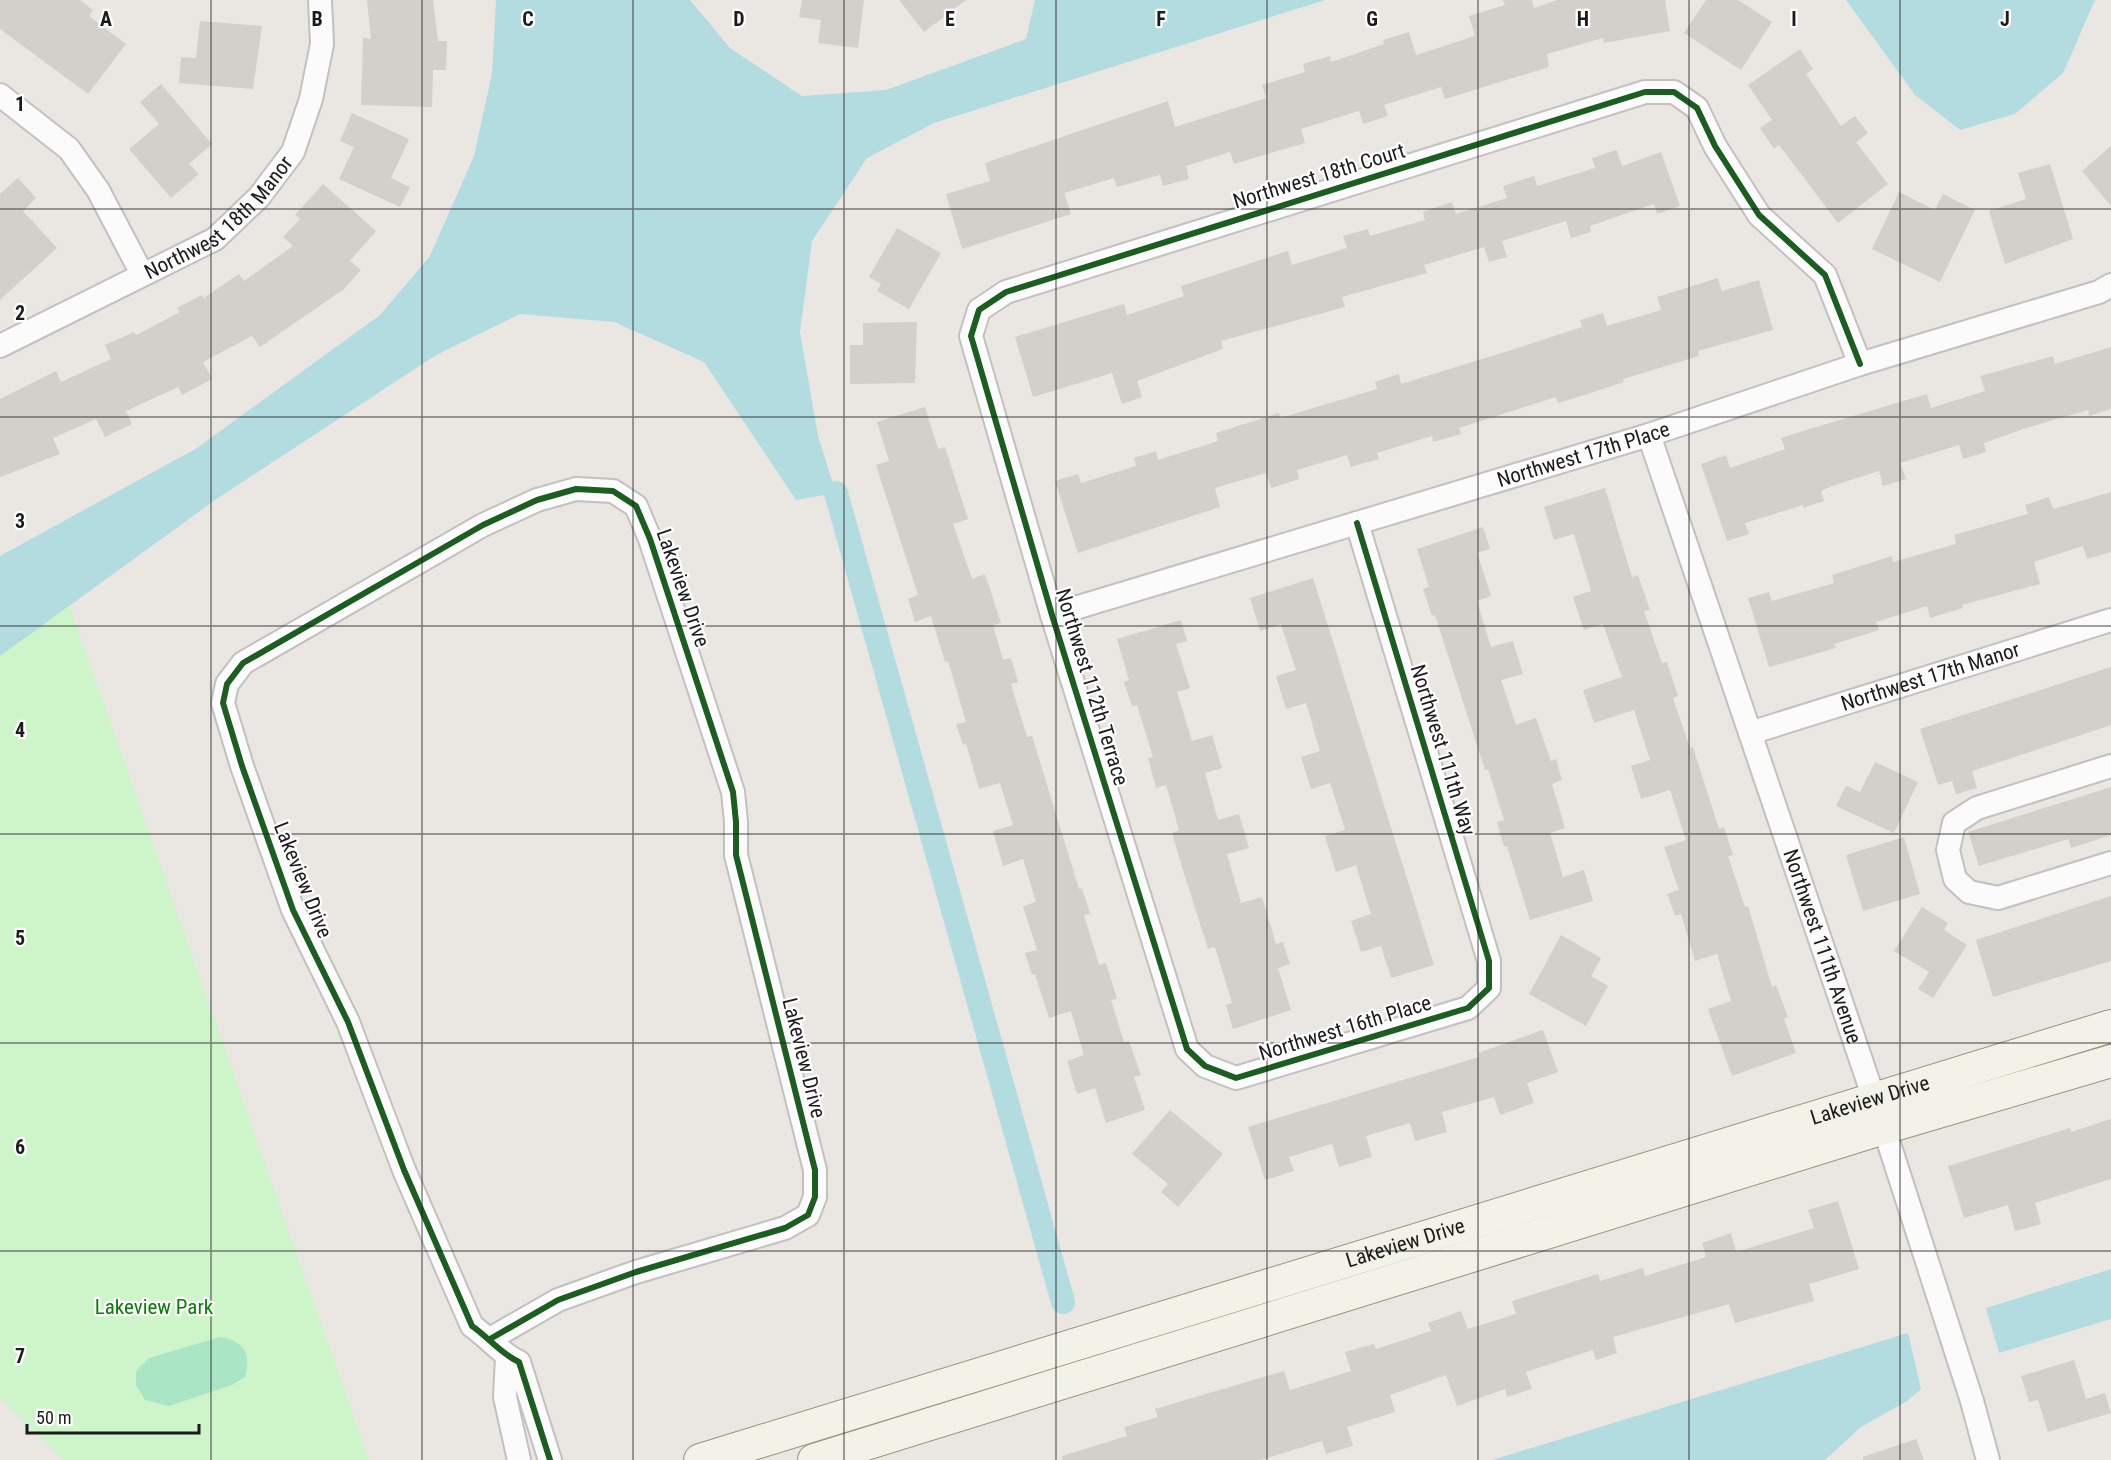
<svg xmlns="http://www.w3.org/2000/svg" width="2111" height="1460" font-family="'Roboto Condensed',sans-serif">
<style>
.park{fill:#cef4ca}
.pitch{fill:#aae6c5}
.water{fill:#b3dce1}
.lines{fill:none;stroke-linecap:round;stroke-linejoin:round}
.canal{stroke:#b3dce1;stroke-width:24}
.building{fill:#d3cfcb}
.street-casing{stroke:#c2c1bf;stroke-width:26}
.secondary-casing{stroke:#94937b;stroke-width:34}
.street{stroke:#fcfbfb;stroke-width:22}
.secondary{stroke:#f2f2e8;stroke-width:32}
.cycleway-casing{stroke:#fff;stroke-width:10}
.cycleway{stroke:#1b5e20;stroke-width:6}
.grid{fill:none;stroke:#1b1b1b;stroke-width:1.5;stroke-opacity:0.55}
.labels{text-anchor:middle;stroke-width:4.5;stroke-linejoin:round;paint-order:stroke}
.street-label{font-size:21px;fill:#1b1b1b;stroke:#fff}
.park-label{font-size:21px;fill:#058002;stroke:#fff}
.grid-label{font-size:20px;text-anchor:middle;font-weight:bold;fill:#1b1b1b;stroke:#fff;stroke-width:4.5;stroke-linejoin:round;paint-order:stroke}
</style>
<rect width="100%" height="100%" fill="#eae7e2"/>
<!-- park -->
<path class="park" d="M69,604l300,856h-306l-63,-62v-743z"/>
<!-- pitch -->
<path class="pitch" d="M220,1337c25,4 31,17 25,40l-13,8 -63,21 -24,-6 -9,-15v-14l13,-13z"/>
<!-- water -->
<path class="water" d="M496,0h194l40,48 72,48 84,-6 140,-51 9,-39h290l-391,123 -67,35 -55,83 -12,91 18,104 18,57 -40,7 -92,-138 -90,-40 -94,-8 -84,41 -218,143 -218,158v-100l197,-108 183,-133 50,-59 44,-100 18,-83z
M1846,0h249l-32,73 -48,41 -55,16 -45,-35z
M2111,1269v50l-112,34 -13,-45z
M1908,1333l13,56 -14,12 -46,26 -36,33h-333z"/>
<g class="lines">
<!-- canal -->
<path class="canal" d="M836,493l227,809"/>
</g>
<!-- building -->
<path class="building" d="M0,0h80l13,10 -4,6 37,28 -38,50 -88,-65z
M367,0h66l5,41h9l-1,29h-13l-1,37 -71,-2 2,-67 8,1z
M802,0h62l-6,48 -40,-5 3,-23 -22,-3z
M899,0h67l-42,32z
M1503,0h29l2,8 23,-8h108l5,31 -66,12 -1,-5 -56,16 2,13 -104,32 -4,-12 -57,18 4,11 -25,8 -4,-13 -58,18 4,14 -71,21 -4,-12 -44,14 3,13 -26,7 -3,-11 -43,12 -3,-9 -50,15 7,21 -109,35 -16,-55 44,-13 -5,-18 183,-62 7,26 91,-29 -4,-13 43,-13 -2,-8 27,-8 1,6 53,-18 -1,-4 26,-8 7,23 59,-19 -6,-20 36,-11z
M1706,0h32l34,22 -31,48 -57,-37z
M200,21l62,5 -9,63 -74,-6 2,-26 15,1z
M1800,49l13,20 -7,5 35,52 14,-10 13,17 -12,9 32,42 -50,39 -59,-78 -5,4 -14,-21 12,-8 -24,-35z
M161,84l51,60 -23,20 10,10 -28,24 -42,-49 30,-25 -19,-22z
M352,113l57,26 -18,39 19,9 -10,20 -61,-28 15,-32 -14,-6z
M2111,146v60l-29,-35z
M1617,150l5,16 39,-14 19,54 -23,8 -3,-10 -64,22 1,6 -20,6 -5,-17 -64,20 5,16 -18,5 -5,-15 -60,18 3,8 -85,24 3,10 -124,34 2,8 -86,32 5,16 -20,7 -10,-31 -79,24 -18,-60 109,-33 3,11 57,-19 -3,-10 107,-35 4,14 55,-17 -4,-12 25,-7 2,7 55,-16 -2,-8 29,-10 4,12 51,-16 -4,-12 31,-10 3,10 58,-18 -3,-10z
M2050,164l23,75 -68,25 -16,-53 37,-12 -8,-26z
M18,178l18,20 -13,13 34,37 -57,52v-106z
M323,184l53,47 -26,30 11,9 -17,19 -84,58 -8,-11 -49,26 9,17 -30,16 -4,-8 -52,24 6,13 -27,13 -9,-18 -43,19 7,16 -60,23v-78l56,-28 5,11 50,-23 -6,-14 29,-13 2,3 44,-23 -3,-4 25,-13 2,3 35,-24 5,7 49,-35 -10,-9 17,-18 -5,-4z
M1899,192l36,18 8,-16 32,16 -35,72 -68,-33z
M897,228l44,25 -32,56 -32,-18 4,-7 -12,-7z
M1718,278l4,13 37,-11 14,50 -75,21 1,5 -76,23 1,3 -39,13 -27,8 -2,-6 -97,31 2,6 -28,8 -1,-6 -55,17 2,6 -28,8 -4,-12 -50,15 2,9 -28,9 -5,-15 -51,15 5,19 -142,46 -23,-72 23,-7 3,9 55,-17 -2,-8 22,-7 2,9 60,-19 -2,-8 63,-20 1,5 97,-29 -2,-7 24,-8 2,10 120,-37 61,-20 -2,-7 23,-7 4,13 54,-16 -4,-13z
M917,322l-2,61 -65,1v-39h13v-22z
M2111,347v62l-22,7 -1,-6 -62,18 -42,15 2,9 -23,7 -4,-14 -59,18 6,16 -23,7 -4,-15 -47,15 -11,5 3,10 -21,7v-3l-58,18 4,11 -22,7 -26,-77 25,-9 4,13 55,-19 -4,-11 22,-7 124,-37 4,14 54,-17 -5,-15 73,-20 2,8z
M925,407l13,42 7,-2 23,72 -15,5 19,55 13,-5 16,49 -8,2 10,35 8,-2 7,24 -7,2 16,53 5,-1 47,153 3,-1 8,26 -6,1 15,50 7,-2 11,36 -6,1 13,42 5,-1 12,34 -7,2 11,33 -39,13 -11,-35 -18,6 -10,-33 17,-6 -13,-44 -22,7 -14,-44 -3,1 -7,-22 12,-3 -14,-44 13,-4 -13,-43 -20,7 -10,-35 20,-6 -13,-42 -21,6 -13,-46 -3,2 -7,-21 10,-2 -18,-61 -3,1 -14,-46 -16,6 -7,-23 10,-4 -42,-130 13,-4 -12,-39z
M1605,488l27,89 6,-2 12,35 -6,1 18,52 5,-1 11,34 -5,2 17,50 3,-1 26,82 5,-2 9,28 -5,1 17,51 3,-1 24,81 4,-2 12,32 -4,2 12,34 -64,23 -24,-67 23,-8 -14,-47 -22,7 -14,-47 -6,2 -8,-22 12,-4 -15,-43 22,-7 -16,-50 -29,9 -10,-33 19,-6 -16,-50 -40,13 -11,-33 39,-13 -19,-53 -19,6 -11,-33 18,-6 -17,-57 -20,6 -10,-33z
M2111,492v60l-24,7 -4,-13 -49,16 6,22 -78,21 1,3 -33,10 -3,-12 -51,16 3,8 -45,14 2,4 -67,19 -21,-69 21,-6 3,9 62,-18 -2,-8 60,-19 1,6 63,-18 -2,-9 74,-21 -3,-9 24,-8 4,12z
M1483,527l7,22 -13,4 14,43 -14,5 14,46 22,-6 10,33 -22,6 15,45 20,-7 15,43 5,-2 6,21 -10,4 13,44 -15,5 13,44 21,-7 9,31 -63,19 -23,-74 -3,1 -7,-25 7,-2 -16,-51 -3,1 -50,-155 -3,1 -9,-27 6,-2 -12,-38z
M1313,578l121,387 -43,13 -10,-32 -20,6 -10,-31 20,-7 -15,-49 -20,7 -11,-36 20,-6 -15,-47 -19,6 -10,-32 19,-6 -14,-48 -20,6 -10,-33 20,-6 -15,-46 -21,7 -10,-33z
M1181,620l6,21 -11,3 14,44 -13,4 15,49 20,-6 10,33 -17,5 13,47 21,-6 10,34 -22,6 14,49 21,-6 14,47 7,-2 7,22 -12,4 13,42 -58,19 -7,-24 6,-2 -17,-56 -7,2 -26,-82 -10,-34 7,-3 -13,-45 -10,3 -8,-30 5,-1 -16,-52 -5,1 -8,-24 5,-2 -12,-41z
M2111,667v58l-139,46 5,17 -21,6 -4,-13 -14,4 -18,-56z
M1875,762l43,20 -24,51 -58,-27 10,-20 14,6z
M2111,787v48l-40,13 -3,-9 -89,27 -11,-34z
M1904,837l16,57 -57,17 -17,-56z
M2111,896v65l-118,36 -17,-57z
M1922,907l26,16 -4,7 23,15 -34,53 -15,-9 11,-17 -35,-21z
M1561,935l40,23 -10,18 17,10 -22,40 -57,-32z
M1543,1030l15,42 -31,11 7,20 -34,12 -6,-18 -52,15 5,20 -32,9 -5,-18 -44,13 6,21 -33,10 -7,-23 -43,13 5,14 -29,9 -17,-53 231,-70 -1,-4z
M1170,1110l53,44 -45,53 -17,-15 7,-8 -36,-30z
M2111,1119v60l-76,24 6,21 -26,7 -7,-26 -44,13 -16,-52 122,-38 1,4z
M1838,1201l21,68 -50,15 5,17 -79,22 -6,-19 -116,33 4,16 -21,7 -3,-10 -67,22 6,17 -25,8 -2,-8 -48,17 -11,-31 -56,20 5,17 -48,15 6,19 -27,8 -4,-13 -61,19h-198l-1,-4 65,-20 -3,-9 34,-10 -3,-8 129,-38 6,19 61,-19 -6,-19 29,-8 2,5 55,-18 -3,-8 33,-12 7,18 48,-15 -4,-13 86,-27 2,7 43,-13 2,8 61,-19 -4,-14 29,-10 5,19 78,-24 -6,-18z
M2074,1360l12,39 19,-6 6,20 -63,19 -10,-32 -9,2 -8,-26z
M1916,1439l8,21h-61v-3z"/>
<g class="lines">
<!-- street casing -->
<g class="street-casing">
<g id="street">
<path d="M0,95l69,54 29,41 44,84"/>
<path id="s1" d="M0,346l215,-107 44,-42 34,-45 18,-53 11,-55 -2,-44"/>
<path id="s2" d="M1649,435l235,693 88,273 16,59"/>
<path d="M1357,523l132,438v27l-21,20 -232,70 -31,-12 -18,-17 -135,-434 -81,-279 8,-26 27,-18 639,-200h29l23,16 18,38 44,69 66,60 35,89"/>
<path id="s3" d="M1052,615l597,-180 211,-71 239,-72 12,-7"/>
<path id="s4" d="M1750,733l361,-113"/>
<path d="M2111,766l-134,42 -23,15 -6,27 7,29 14,13 29,6 113,-35"/>
<path d="M490,1339l68,-39 78,-28 149,-44 23,-13 7,-18v-27l-79,-315v-33l-3,-30 -83,-253 -14,-33 -23,-15 -37,-2 -39,11 -54,25 -240,138 -16,21 -4,19 19,63 51,144 55,112 56,148 68,156c16,11 29,28 47,36l31,98"/>
<path d="M507,1357l-2,40 14,63"/>
</g>
</g>
<!-- secondary casing -->
<g class="secondary-casing">
<g id="secondary">
<path id="s5" d="M700,1460l1411,-434"/>
<path d="M814,1460l1070,-332 227,-67"/>
</g>
</g>
<!-- street -->
<use href="#street" class="street"/>
<!-- secondary -->
<use href="#secondary" class="secondary"/>
<!-- cycleway casing -->
<g class="cycleway-casing">
<path id="cycleway" d="M1357,523l132,438v27l-21,20 -232,70 -31,-12 -18,-17 -135,-434 -81,-279 8,-26 27,-18 639,-200h29l23,16 18,38 44,69 66,60 35,89
M490,1339l68,-39 78,-28 149,-44 23,-13 7,-18v-27l-79,-315v-33l-3,-30 -83,-253 -14,-33 -23,-15 -37,-2 -39,11 -54,25 -240,138 -16,21 -4,19 19,63 51,144 55,112 56,148 68,156c16,11 29,28 47,36l31,98"/>
</g>
<!-- cycleway -->
<use href="#cycleway" class="cycleway"/>
</g>
<!-- grid -->
<path class="grid" d="M211,0v1460M422,0v1460M633,0v1460M844,0v1460M1056,0v1460M1267,0v1460M1478,0v1460M1689,0v1460M1900,0v1460M0,209h2111M0,417h2111M0,626h2111M0,834h2111M0,1043h2111M0,1251h2111"/>
<g class="labels">
<!-- street labels -->
<g class="street-label">
<text transform="translate(1319 176) rotate(-17)" y="7">Northwest 18th Court</text>
<text dy="7" stroke="none"><textPath href="#s1" startOffset="256">Northwest 18th Manor</textPath></text>
<text dy="7" stroke="none"><textPath href="#s3" startOffset="555">Northwest 17th Place</textPath></text>
<text transform="translate(683 588) rotate(71)" y="7">Lakeview Drive</text>
<text dy="7" stroke="none"><textPath href="#s4" startOffset="189">Northwest 17th Manor</textPath></text>
<text transform="translate(1092 687) rotate(73)" y="7">Northwest 112th Terrace</text>
<text transform="translate(1443 750) rotate(73)" y="7">Northwest 111th Way</text>
<text transform="translate(303 880) rotate(68)" y="7">Lakeview Drive</text>
<text dy="7" stroke="none"><textPath href="#s2" startOffset="540">Northwest 111th Avenue</textPath></text>
<text transform="translate(1345 1028) rotate(-17)" y="7">Northwest 16th Place</text>
<text transform="translate(804 1058) rotate(76)" y="7">Lakeview Drive</text>
<text dy="7" stroke="none"><textPath href="#s5" startOffset="1224">Lakeview Drive</textPath></text>
<text dy="7" stroke="none"><textPath href="#s5" startOffset="738">Lakeview Drive</textPath></text>
</g>
<!-- park labels -->
<g class="park-label">
<text x="154" y="1314">Lakeview Park</text>
</g>
</g>
<g class="grid-label">
<text x="106" y="26">A</text>
<text x="317" y="26">B</text>
<text x="528" y="26">C</text>
<text x="739" y="26">D</text>
<text x="950" y="26">E</text>
<text x="1161" y="26">F</text>
<text x="1372" y="26">G</text>
<text x="1583" y="26">H</text>
<text x="1794" y="26">I</text>
<text x="2005" y="26">J</text>
<text x="20" y="111">1</text>
<text x="20" y="320">2</text>
<text x="20" y="528">3</text>
<text x="20" y="737">4</text>
<text x="20" y="945">5</text>
<text x="20" y="1154">6</text>
<text x="20" y="1363">7</text>
</g>
<!-- scale -->
<path d="M27 1424v9h172v-9" fill="none" stroke="#1b1b1b" stroke-width="3"/>
<text x="36" y="1424" font-size="18" fill="#1b1b1b" stroke="#ffffff" stroke-width="4.5" paint-order="stroke">50 m</text>
</svg>
